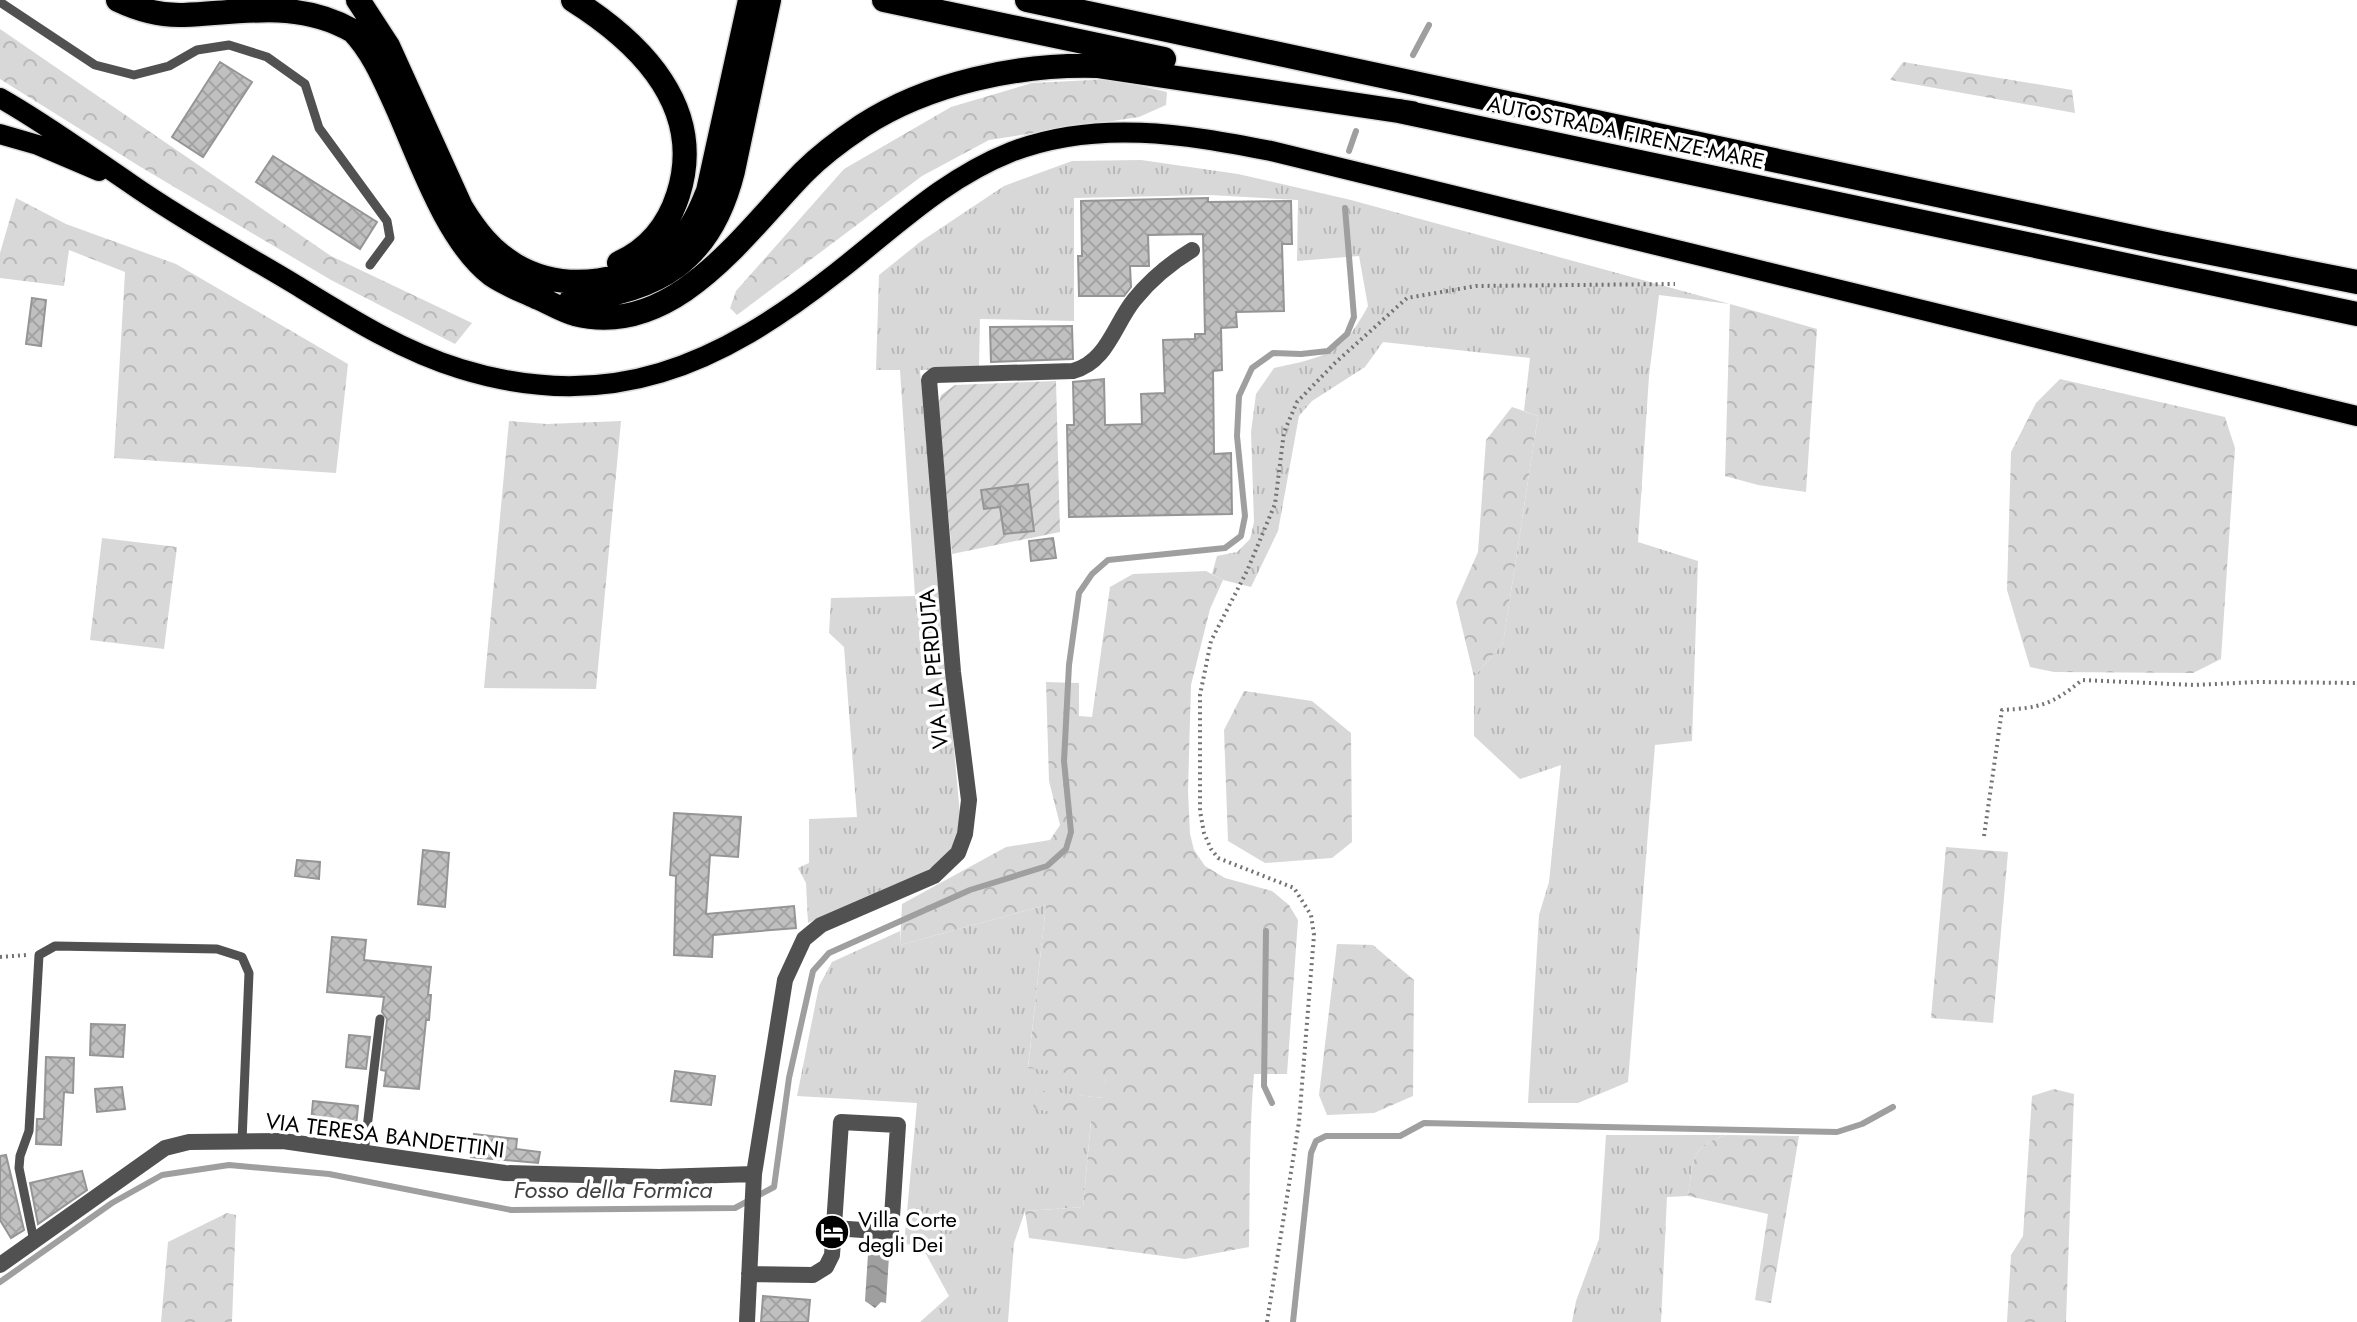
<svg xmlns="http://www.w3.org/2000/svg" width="2357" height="1322" font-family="Jost,sans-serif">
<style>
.grass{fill:url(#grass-tufts)}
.forest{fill:url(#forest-crowns)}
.garden{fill:url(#garden-furrows)}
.water{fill:url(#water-waves)}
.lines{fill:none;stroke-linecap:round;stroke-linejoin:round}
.stream{stroke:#9f9f9f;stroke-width:6}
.building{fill:url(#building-cross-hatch);stroke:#959595;stroke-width:2}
.primary-casing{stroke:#dbdbdb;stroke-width:23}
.highway-casing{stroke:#dbdbdb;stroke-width:27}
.path{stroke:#737373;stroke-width:4;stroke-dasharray:2 4;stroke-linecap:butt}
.lane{stroke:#515151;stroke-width:9}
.street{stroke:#515151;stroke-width:16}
.primary{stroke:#000;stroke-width:20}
.highway{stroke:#000;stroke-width:24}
.labels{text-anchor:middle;stroke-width:7;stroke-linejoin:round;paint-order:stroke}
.street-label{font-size:22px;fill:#000;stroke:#fff}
.poi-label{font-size:22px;fill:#000;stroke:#fff;text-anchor:start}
.water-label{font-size:24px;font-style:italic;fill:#404040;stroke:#fff}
</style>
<defs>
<pattern id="grass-tufts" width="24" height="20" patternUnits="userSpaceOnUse" patternTransform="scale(2)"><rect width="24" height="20" fill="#d8d8d8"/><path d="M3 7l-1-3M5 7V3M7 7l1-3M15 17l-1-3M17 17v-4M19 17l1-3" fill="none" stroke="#b8b8b8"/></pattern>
<pattern id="forest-crowns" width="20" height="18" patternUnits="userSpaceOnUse" patternTransform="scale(2)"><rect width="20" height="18" fill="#d8d8d8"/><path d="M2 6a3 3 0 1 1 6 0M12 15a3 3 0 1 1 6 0" fill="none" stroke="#b8b8b8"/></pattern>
<pattern id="garden-furrows" width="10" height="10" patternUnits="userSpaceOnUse" patternTransform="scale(2)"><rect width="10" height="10" fill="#d8d8d8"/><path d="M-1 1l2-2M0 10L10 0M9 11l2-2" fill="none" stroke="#b8b8b8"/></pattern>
<pattern id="water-waves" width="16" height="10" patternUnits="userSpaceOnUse" patternTransform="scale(2)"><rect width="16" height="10" fill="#9f9f9f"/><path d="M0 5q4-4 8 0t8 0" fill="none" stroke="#878787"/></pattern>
<pattern id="building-cross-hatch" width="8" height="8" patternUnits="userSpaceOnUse" patternTransform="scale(2)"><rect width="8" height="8" fill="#c0c0c0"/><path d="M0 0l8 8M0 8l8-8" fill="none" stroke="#a3a3a3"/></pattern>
</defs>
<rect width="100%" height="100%" fill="#fff"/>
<!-- grass -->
<path class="grass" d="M1141,160l97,14 113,26 379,104 -71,-9 -10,81 -11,166 60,19 -6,180 -37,4 -27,337 -50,21h-50l11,-188 10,-33 12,-117 -41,14 -46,-43v-59l29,-34 35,-227 -14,-5 6,-53 -147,-16 -18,25 -53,34 -13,15 -21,115 -27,56 -28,-7 -11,-6 5,-18 20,-4 13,-13 4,-17 -3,-90 5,-38 18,-26c51,-11 68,-13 94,-62l-9,-50 -62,5 1,-61 -88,-5 -136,3v123l-94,-2 -1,50 -59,1 40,445c0,14 -3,28 -13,40 -23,25 -105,53 -139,68l-2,-40 -8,-15 11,-5v-44l48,-2 -13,-170 -15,-14 2,-35 84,-2 -15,-226h-24l3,-95 41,-33 84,-56 68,-25z
M1046,905l-18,162 78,10 -2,21 -68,-7 -2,17 57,12 -8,87 -58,4 -11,32 -6,79h-88l29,-26 -28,-51 -17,-1 13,-141 -120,-7 22,-110 13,-24 68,-31v14z
M1606,1135h121c-38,11 -33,25 -39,61l-21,1 -6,125h-89l4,-21 23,-62z"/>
<!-- forest -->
<path class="forest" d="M0,29l331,227 141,67 -17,21 -124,-64 -192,-114 -139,-87z
M1903,62l169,28 3,23 -185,-33z
M1112,79l55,13 -1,13 -27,12 -150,23 -67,36 -185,139 -7,-7 6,-17 108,-122 107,-62 81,-24z
M16,198l50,26 110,40 172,100 -12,109 -222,-15 11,-186 -56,-22 -5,36 -64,-8v-25z
M1730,304l87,25 -11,163 -48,-7 -33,-9z
M2060,379l165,38 10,31 -14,211 -28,14 -139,-1 -24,-5 -23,-77 4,-138 25,-49z
M1512,407l26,9 -35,227 -29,34 -18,-75 22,-50 8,-112z
M509,421l38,3 74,-3 -25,268 -112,-1z
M102,538l75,9 -13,102 -74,-9z
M1206,571l17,9 -13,29 -19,76 -3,106 2,43 4,16 11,16 20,12 47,13 17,14 9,15 -11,154h-33c-5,57 -4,115 -5,173l-64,12 -156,-21 -4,-27 58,-4 8,-86 -58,-13 3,-18 67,8 3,-20 -78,-10 18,-163 -146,40 2,-41 104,-57 44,-7 10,-15 -11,-44 -3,-99 33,1v33l13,1 18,-130 23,-13z
M1244,691l68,10 39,32 1,109 -20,16 -67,5 -37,-22 -4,-111z
M1946,847l62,5 -15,171 -62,-5z
M1337,944l36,1 41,35 -1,116 -39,17 -47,2 -8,-20z
M2054,1089l20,5 -8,228h-59l4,-67 12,-19 9,-140z
M1727,1135l72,1 -28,167 -16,-3 13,-86 -80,-18c6,-36 1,-50 39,-61z
M227,1213l9,2 -4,107h-71l7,-80z"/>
<!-- garden -->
<path class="garden" d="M1056,381l4,151 -108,22 -14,-148 3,-11 14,-10z"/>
<!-- water -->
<path class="water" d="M878,1248l11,8 -3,47 -5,-1 -6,6 -10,-7 3,-47h5z"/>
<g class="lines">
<!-- stream -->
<path class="stream" d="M1413,55l16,-30
M1349,151l7,-20
M1266,931l-2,155 8,17
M0,1282l112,-79 50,-28 67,-10 100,9 182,36 224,-2 39,-21 15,-109 24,-107 16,-18 141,-63 77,-24 19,-17 5,-17 -7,-71 5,-96 10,-72 13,-19 16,-14 117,-12 16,-12 4,-20 -8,-80 2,-40 13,-28 21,-15 28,1 27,-3 19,-17 7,-17 -9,-109
M1293,1322l18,-169 5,-12 10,-5h74l24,-13 413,9 25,-8 31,-17"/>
</g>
<!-- building -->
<path class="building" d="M220,62l32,20 -49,75 -31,-20z
M273,156l104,66 -17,27 -104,-67z
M1208,198v4l83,-1 1,43h-10l2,67 -48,1 1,15 -16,1 1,42 -9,1 1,83 17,-1 1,61 -163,3 -2,-92h7l-1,-43 31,-3 1,46 37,-1 -1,-30 24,-1 -2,-53 32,-1v-5h10l-2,-100 -55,1 1,31h-19l1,21 -7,9h-45l-1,-40h4l-1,-55z
M32,298l14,2 -5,46 -15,-2z
M1072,326l1,33 -82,3 -1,-35z
M1028,484l6,47 -30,3 -4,-27 -16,2 -3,-19z
M1053,538l3,20 -25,3 -2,-20z
M674,813l67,4 -3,40 -28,-2 -4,59 88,-8 2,22 -83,7 -1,22 -38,-2 2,-79 -6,-1z
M423,850l26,3 -4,54 -27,-3z
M297,860l23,2 -1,17 -24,-3z
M332,937l34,3 -2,20 67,7 -3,28h3l-2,25h-3l-7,69 -35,-3 2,-15 -5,-1 6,-51 -5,-7 2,-15 -57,-5z
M91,1024l34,1 -2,32 -33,-2z
M349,1035l21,2 -4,32 -20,-2z
M46,1057l28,1 -1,35 -9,-1 -3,53 -25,-1 1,-25h7z
M675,1071l40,5 -4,29 -40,-4z
M122,1087l3,22 -28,3 -2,-23z
M313,1101l45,5 -3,31 -45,-4z
M474,1134l43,5 -1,10 24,3 -2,11 -67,-6z
M6,1155l18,75 -13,8 -11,-18v-64z
M82,1171l5,19 -49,34 -8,-41z
M763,1296l47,4 -2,22h-47z"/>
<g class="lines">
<!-- primary casing -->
<g class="primary-casing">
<path id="primary" d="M0,98c46,26 88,57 131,86 53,37 110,68 165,101 52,32 106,66 165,84 149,46 258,-4 375,-96 57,-44 107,-94 175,-121 85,-33 174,-18 260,-1l1086,265
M0,134l38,11 61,26"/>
</g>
<!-- highway casing -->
<g class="highway-casing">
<path id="highway" d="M118,0c21,10 42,16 66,15 62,-3 115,-15 169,16 20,21 31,48 43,74 23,51 51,136 96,170 13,9 29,15 44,22 13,5 25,13 39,17 99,25 170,-82 229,-142 17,-17 37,-32 58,-46 66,-43 156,-62 235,-60l315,47
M358,0l30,46 73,161c14,23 30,44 54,58 49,29 120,19 162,-21 15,-15 23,-33 31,-53l42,-191
M573,0c68,43 133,108 105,195 -10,31 -30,55 -59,68
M884,0l280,59
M1027,0l1134,243 196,39
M1399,111l958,203
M571,300c88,-8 140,-40 162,-129l36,-171"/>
</g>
<!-- path -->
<path class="path" d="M1984,836l18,-126c37,-2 50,-5 80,-30l112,5 63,-3 100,1
M0,957l26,-2
M1267,1322l32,-200 15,-187 -3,-20 -17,-27 -76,-30 -7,-9 -7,-16 -4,-22v-116l11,-54 36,-70 28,-67 9,-72 13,-30 38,-39 72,-65 69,-12 199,-2"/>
<!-- lane -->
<path class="lane" d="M0,2l95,63 39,10 35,-9 28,-16 32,-5 38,12 38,27 14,44 68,93 3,17 -20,27
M364,1153l16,-134
M34,1241l-15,-73 1,-12 9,-25 10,-176 16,-9 162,3 25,8 7,16 -7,168"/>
<!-- street -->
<path class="street" d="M0,1265l165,-117 24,-6 94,-1 222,32 154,4 95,-3
M749,1274l64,1 13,-8 6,-12 9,-133 57,3 -7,107 -57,-4
M747,1322l7,-148 31,-194 19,-41 17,-14 113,-49 24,-23 7,-19 4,-34 -16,-128 -24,-292 6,-5 138,-4c34,-9 41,-46 61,-71 17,-21 35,-36 58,-50"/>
<!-- primary -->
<use href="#primary" class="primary"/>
<!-- highway -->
<use href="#highway" class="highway"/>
</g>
<!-- icons -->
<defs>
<g id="hotel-disc" transform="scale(1.8)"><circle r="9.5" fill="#000" stroke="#fff"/><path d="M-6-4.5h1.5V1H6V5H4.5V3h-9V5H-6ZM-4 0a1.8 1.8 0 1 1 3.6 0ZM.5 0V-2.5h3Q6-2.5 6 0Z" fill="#fff"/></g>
</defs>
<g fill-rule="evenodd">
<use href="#hotel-disc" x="832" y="1232"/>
</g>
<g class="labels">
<!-- street labels -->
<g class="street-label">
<text transform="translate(1626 132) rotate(12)" y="8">AUTOSTRADA FIRENZE-MARE</text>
<text transform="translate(933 669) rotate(-95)" y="8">VIA LA PERDUTA</text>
<text transform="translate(385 1135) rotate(7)" y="8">VIA TERESA BANDETTINI</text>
</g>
<!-- poi labels -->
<g class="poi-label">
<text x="858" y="1227">Villa Corte<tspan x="858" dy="25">degli Dei</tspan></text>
</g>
<!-- water labels -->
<g class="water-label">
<text x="613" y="1198">Fosso della Formica</text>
</g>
</g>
</svg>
